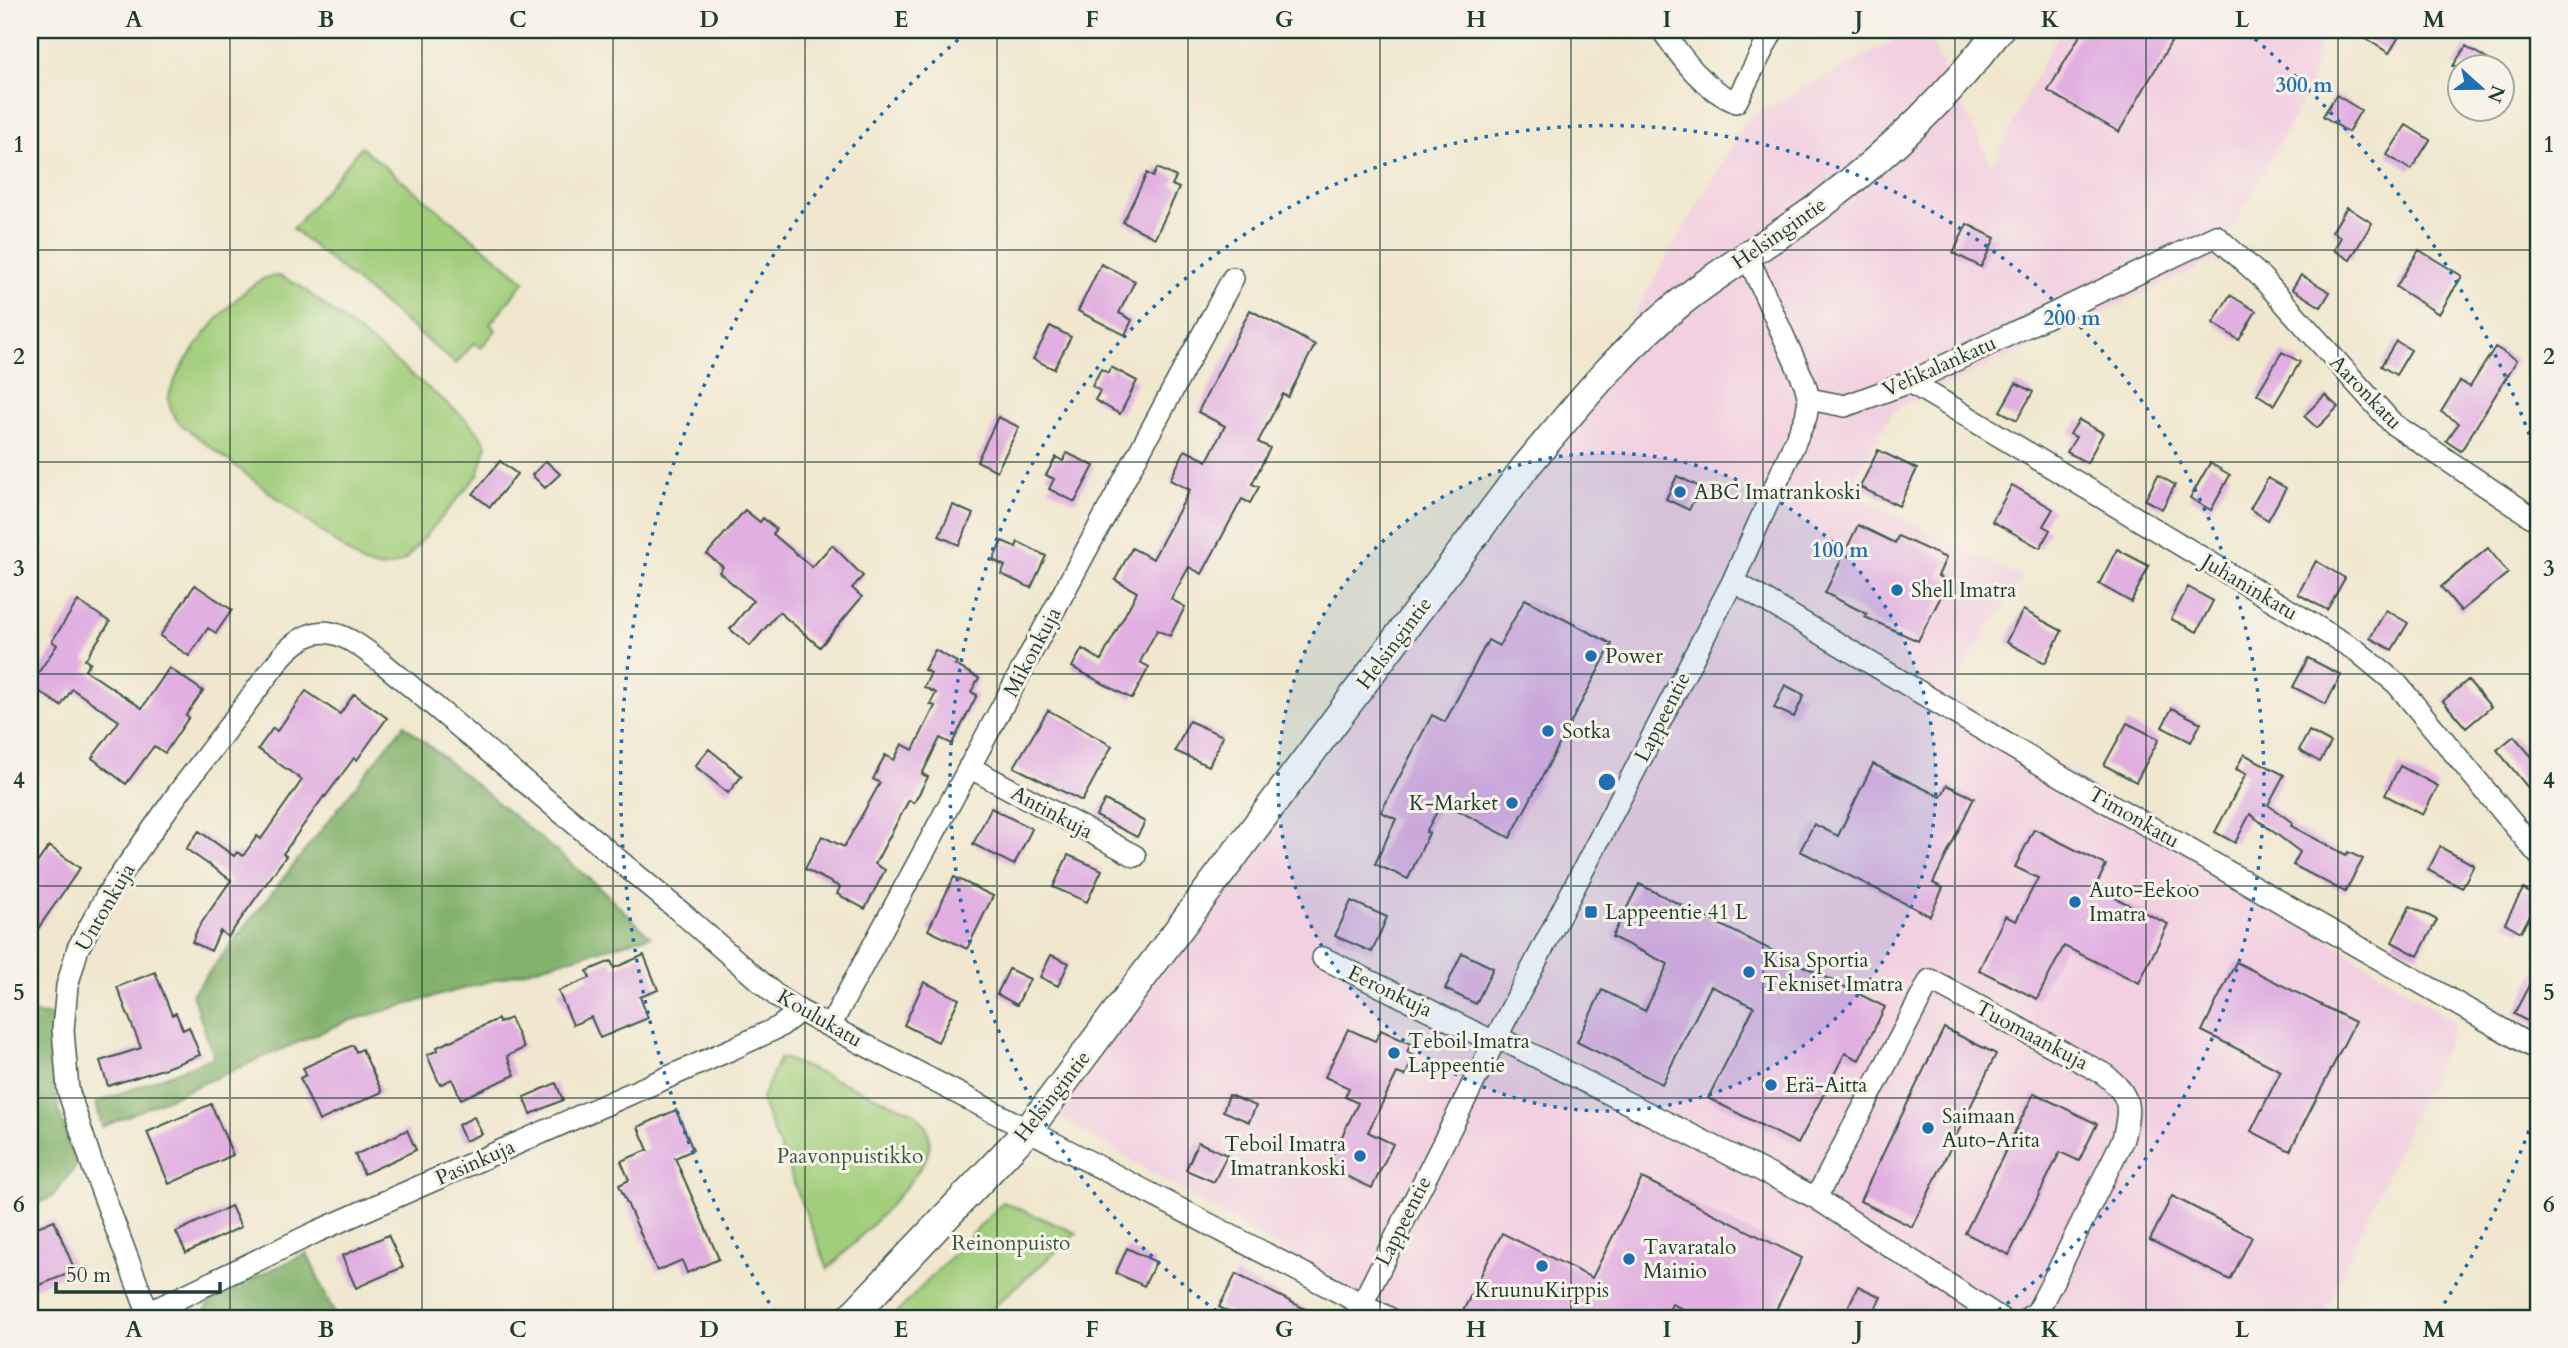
<svg xmlns="http://www.w3.org/2000/svg" width="2568" height="1348" font-family="Cardo,serif">
<style>
.built{fill:#f2cfe1}
.green{fill:#a2ce7b;stroke:#608658;stroke-width:2}
.forest{fill:#81b16b;stroke:#507750;stroke-width:2}
.building{fill:#e1afe1}
.lines{fill:none;stroke-linecap:round;stroke-linejoin:round}
.minor-casing{stroke:#3e564b;stroke-width:24}
.major-casing{stroke:#3e564b;stroke-width:31}
.minor{stroke:#fff;stroke-width:21}
.major{stroke:#fff;stroke-width:28}
.grid{fill:none;stroke:#1f3d34;stroke-width:2;stroke-opacity:0.55}
.ring{fill:none;stroke:#1f6fb2;stroke-width:3.5;stroke-dasharray:3.5 7}
.poi-dot{fill:#1f6fb2;stroke:#f7f3e8;stroke-width:2.5}
.labels{text-anchor:middle;stroke-width:6;stroke-linejoin:round;paint-order:stroke}
.street-label{font-size:21px;fill:#1f3d34;stroke:#f7f3e8}
.poi-label{font-size:21px;fill:#1f3d34;stroke:#f7f3e8;text-anchor:start}
.park-label{font-size:21px;fill:#395a42;stroke:#f7f3e8}
.centre{fill:#1f6fb2;stroke:#f7f3e8;stroke-width:3.5}
.ring-label{font-size:21px;text-anchor:middle;font-weight:bold;fill:#1f6fb2;stroke:#f7f3e8;stroke-width:6;stroke-linejoin:round;paint-order:stroke}
.neatline{fill:none;stroke:#1f3d34;stroke-width:2.5}
.grid-label{font-size:23px;text-anchor:middle;font-weight:bold;fill:#1f3d34}
</style>
<rect width="100%" height="100%" fill="#f7f3e8"/>
<filter id="ink" filterUnits="userSpaceOnUse"><feTurbulence type="fractalNoise" baseFrequency=".0143" numOctaves="2"/><feDisplacementMap in="SourceGraphic" scale="14" xChannelSelector="R" yChannelSelector="G"/><feConvolveMatrix kernelMatrix="1 2 1 2 8 2 1 2 1" color-interpolation-filters="sRGB"/></filter>
<filter id="wash" filterUnits="userSpaceOnUse"><feTurbulence type="fractalNoise" baseFrequency=".00686" numOctaves="4" result="noise"/><feDisplacementMap in="SourceGraphic" scale="28" xChannelSelector="R" yChannelSelector="G"/><feGaussianBlur stdDeviation="1.57" result="paint"/><feColorMatrix in="noise" values="0 0 0 0 0 0 0 0 0 0 0 0 0 0 0 0 0 1.4 0 .05"/><feComposite in="paint" operator="in"/></filter>
<g filter="url(#wash)">
<rect width="100%" height="100%" fill="#f0e7ce"/>
<!-- built -->
<path class="built" d="M1915,30h10l67,135 68,-135h262l-13,60 -94,170 -321,150 -46,82 173,85 -72,116 507,330 -134,295h-926l-342,-204 487,-641 208,-356z"/>
<!-- green -->
<path class="green" d="M361,147l164,134 -35,43 6,6 -15,18 -7,-5 -18,21 -163,-135z
M279,276l20,9 81,64 80,65 18,18 9,13 -9,30 -73,85c-16,9 -26,10 -43,3l-184,-141c-4,-7 -11,-17 -9,-25 5,-31 66,-105 94,-118 4,-3 11,-2 16,-3z
M779,1059h7l127,53c12,10 19,21 16,37 -4,26 -79,98 -101,120l-67,-169z
M1003,1202l74,31 -96,85h-89z"/>
<!-- forest -->
<path class="forest" d="M404,725l194,161 52,50 -305,86 -243,105 -6,-24 118,-46 -22,-63z
M30,1013l24,3c-5,59 1,94 23,149l-25,32 -22,10z
M307,1253l29,65h-134l9,-20z"/>
<g id="blocks">
<!-- building -->
<path class="building" d="M2083,30h95l-59,102 -71,-41z
M2352,30h51l-14,23z
M2466,46l32,20h-45z
M2336,95l25,15 -13,22 -25,-16z
M2406,125l24,15 -19,30 -24,-15z
M1157,168l19,9 -4,8 7,3 -24,50 -32,-16 24,-49 6,4z
M2347,207l25,16 -22,37 -16,-10 7,-13 -9,-5z
M1967,224l28,14 -14,29 -28,-14z
M2419,250l43,26 -23,38 -43,-27z
M1101,264l34,17 -16,32 13,7 -7,15 -47,-24z
M2301,275l29,17 -9,15 -29,-18z
M2230,295l26,16 -17,29 -26,-17z
M1250,310l65,35 -27,52 -5,-3 -25,48 12,6 -18,36 7,3 -9,16 -8,-4 -40,75 -13,-7 -18,32 14,8 -15,29 -13,-6 -17,32 9,5 -17,32 -60,-32 10,-18 19,11 36,-68 -22,-12 17,-32 21,11 10,-19 27,-50 -20,-10 15,-30 22,11 18,-35 -27,-14z
M1050,326l21,11 -17,32 -21,-10z
M2396,341l15,9 -15,25 -15,-9z
M2495,347l22,13 -56,91 -15,-10 13,-18 -18,-11 19,-31 10,6z
M2282,352l18,10 -26,43 -17,-11z
M1111,367l26,14 -17,33 -25,-14 5,-9 -8,-5 9,-17 8,4z
M2016,383l17,9 -16,28 -17,-9z
M2325,395l13,12 -21,21 -13,-12z
M998,417l21,10 -22,44 -20,-10z
M2079,420l24,13 -16,30 -20,-11 9,-15 -6,-3z
M1878,450l39,19 -18,37 -39,-19z
M1067,453l27,13 -19,36 -26,-13 5,-10 -8,-4 10,-18 7,4z
M500,461l17,13 -27,33 -17,-13z
M546,461l14,13 -15,14 -13,-13z
M2210,463l20,12 -19,35 -21,-12z
M2158,475l17,10 -13,24 -17,-9z
M1677,476l23,11 -11,23 -23,-11z
M2268,478l18,10 -18,32 -18,-11z
M2012,485l41,24 -10,17 7,4 -10,18 -48,-27z
M953,505l20,9 -14,31 -20,-9z
M745,510l15,12 3,-4 13,11 -3,5 39,33 20,-22 31,31 -11,12 10,9 -42,50 -41,-35 -29,34 -20,-17 23,-28 -34,-29 4,-5 -16,-13z
M1858,525l37,18 3,-7 48,22 -8,18 11,5 -31,60 -53,-24 2,-3 -42,-21z
M1002,541l14,6 2,-5 28,14 -15,32 -30,-14 4,-8 -12,-6z
M2488,548l20,25 -47,38 -20,-24z
M2117,549l32,17 -18,36 -32,-18z
M2316,561l29,17 -18,32 -29,-16z
M195,585l37,25 -16,23 -8,-5 -19,28 -29,-20z
M2188,587l25,14 -16,31 -26,-13z
M1525,599l87,45 -102,194 -68,-36 -16,30 3,1 -21,46 -33,-15 21,-45 -15,-7 51,-97 13,7 43,-82 11,6z
M78,601l32,21 -25,38 5,3 -5,7 57,38 27,-40 34,23 -17,24 3,2 -24,36 -11,-7 -28,38 -34,-26 27,-37 -47,-32 -11,17 -31,-21 27,-40 -5,-4z
M2023,610l39,21 -17,32 -39,-21z
M2386,610l22,13 -16,27 -22,-12z
M935,650l22,12 -2,3 24,13 -8,14 6,3 -25,49 -12,-6 -18,36 6,3 -14,26 -5,-3 -34,64 10,6 -20,39 -28,-15 3,-7 -35,-18 17,-33 22,11 36,-64 -7,-4 12,-24 9,5 8,-16 11,6 22,-44 -5,-2 6,-11 -12,-6 7,-14 -7,-3z
M2308,658l33,17 -15,29 -33,-17z
M2468,680l23,27 -25,21 -23,-27z
M1785,685l19,10 -10,22 -20,-9z
M306,691l34,23 14,-20 33,24 -30,42 -3,-2 -29,39 -1,-1 -41,58 3,2 -58,81 -8,-6 -9,20 -19,-9 6,-14 33,-48 -45,-31 13,-18 35,25 3,-4 6,4 14,-20 4,3 41,-59 -44,-31 15,-21 4,3z
M2172,708l29,15 -10,19 -29,-15z
M1048,710l64,36 -30,55 -68,-34z
M1189,721l34,15 -14,30 -34,-15z
M2127,723l32,16 -23,43 -32,-17z
M2309,731l22,12 -11,19 -21,-12z
M2514,736l24,28v36l-41,-50z
M709,749l33,27 -14,17 -33,-27z
M2244,754l40,21 -16,30 25,18 -2,3 55,29 2,-3 15,7 -18,33 -52,-27 7,-13 -50,-38 -15,29 -20,-11 31,-58 -10,-5z
M1873,764l68,33 6,-12 27,13 -41,85 10,5 -13,28 -130,-65 14,-27 24,12z
M2400,766l38,20 -15,29 -38,-20z
M1105,800l40,22 -8,15 -41,-21z
M991,808l41,21 -18,36 -41,-21z
M2034,829l72,36 -11,23 73,36 -29,59 -75,-37 -27,53 -58,-29 26,-54 11,5 22,-43 -23,-11z
M49,846l31,22 -50,72v-67z
M2440,847l34,18 -12,23 -34,-18z
M1068,855l34,15 -15,32 -34,-15z
M954,877l39,19 -26,53 -39,-19z
M1639,884l246,123 -26,53 -14,-7 -47,91 -90,-46 46,-91 -43,-21 -49,98 -85,-42 25,-52 43,21 23,-47 -56,-27z
M2523,889l15,8v3l-17,32 -16,-9z
M1351,901l36,16 -15,35 -37,-16z
M2410,906l27,14 -19,36 -26,-14z
M1462,953l31,15 -17,36 -31,-15z
M644,955l14,35 -18,7 8,21 -48,20 -9,-21 -18,8 -15,-34 32,-13 -3,-7 24,-10 3,7z
M1051,955l18,8 -11,23 -18,-9z
M2236,962l119,60 -65,129 -39,-20 30,-60 -79,-40z
M2538,968v59l-24,-13z
M1009,969l21,10 -13,26 -20,-11z
M155,972l17,43 4,-2 7,17 6,-3 11,28 -37,14 -55,17 -8,-25 41,-13 -24,-61z
M924,982l35,17 -21,43 -34,-17z
M510,1018l14,30 -17,8 8,19 -54,24 -9,-20 -12,6 -13,-30 11,-5 -1,-3 35,-16 26,-12 1,4z
M1944,1028l52,26 -84,173 -52,-26z
M1348,1029l27,12 6,-11 30,14 -4,8 8,4 -10,20 -8,-3 -29,59 25,12 -21,44 -45,-21 31,-64 -13,-6 4,-9 -24,-11z
M353,1045l3,7 6,-3 20,43 -63,29 -19,-43 6,-3 -3,-7z
M556,1083l7,17 -32,14 -7,-17z
M2034,1093l63,31 -18,37 -19,-9 -51,103 -44,-22z
M1229,1095l27,11 -7,16 -26,-11z
M211,1104l22,51 -64,29 -22,-52z
M676,1110l17,40 -18,8 44,101 -32,14 -5,-13 -25,11 -38,-86 10,-5 -8,-19 27,-11 -10,-23z
M474,1117l8,17 -17,7 -7,-16z
M407,1130l9,20 -52,24 -9,-19z
M1198,1142l29,13 -13,27 -28,-12z
M1642,1178l160,80 -30,60h-70l-30,-14 -7,14h-188l-14,-7 39,-78 90,45z
M2172,1196l80,41 -22,43 -80,-40z
M231,1206l10,21 -55,26 -10,-21z
M54,1220l21,51 -45,18v-59z
M388,1235l15,32 -47,21 -14,-32z
M1127,1248l29,14 -12,24 -28,-13z
M1236,1274l87,44h-82l-22,-11z
M1858,1286l23,11 -10,21h-28z"/>
</g>
</g>
<g filter="url(#ink)">
<use href="#blocks" fill-opacity="0" stroke="#3e564b" stroke-width="2"/>
<g class="lines">
<!-- minor casing -->
<g class="minor-casing">
<path id="minor" d="M1662,30c20,28 41,59 74,72l37,-72
M1910,382l447,269 40,33 141,170
M1809,399l36,7 65,-24 306,-146 45,41 132,147 145,97
M1733,581l309,184 496,285
M969,767l166,89
M1323,958l171,84
M800,1011l-21,16 -47,22 -416,183 -168,81 -55,-146 -25,-77 -5,-60 4,-44 11,-38 30,-55 71,-101 103,-136c38,-42 64,-21 102,8l299,250 96,84 21,13 589,307
M830,1026l403,-748
M1497,1037l319,161 184,120
M1816,1198l114,-218 174,94c27,22 27,32 19,65l-73,148 -13,25 -9,6
M1355,1318l139,-276 239,-461 73,-164 3,-18 -4,-15 -58,-129"/>
</g>
<!-- major casing -->
<g class="major-casing">
<path id="major" d="M850,1318l178,-188 496,-661c50,-60 99,-122 161,-170 44,-34 92,-61 136,-94 67,-51 127,-108 178,-175"/>
</g>
<!-- minor -->
<use href="#minor" class="minor"/>
<!-- major -->
<use href="#major" class="major"/>
</g>
</g>
<!-- grid -->
<path class="grid" d="M230,30v1288M422,30v1288M613,30v1288M805,30v1288M997,30v1288M1188,30v1288M1380,30v1288M1571,30v1288M1763,30v1288M1955,30v1288M2146,30v1288M2338,30v1288M30,250h2508M30,462h2508M30,674h2508M30,886h2508M30,1098h2508"/>
<!-- distance rings -->
<circle cx="1607" cy="782" r="329" fill="#1f6fb2" fill-opacity=".12"/>
<g class="ring">
<circle cx="1607" cy="782" r="329"/>
<path d="M1225 1317A657 657 0 1 1 1989 1317"/>
<path d="M2536 1111A986 986 0 0 1 2439 1312M775 1312A986 986 0 0 1 967 32M2247 32A986 986 0 0 1 2536 453"/>
</g>
<!-- markers -->
<g class="poi-dot">
<circle cx="1680" cy="492" r="7"/>
<circle cx="1897" cy="590" r="7"/>
<circle cx="1591" cy="656" r="7"/>
<circle cx="1548" cy="731" r="7"/>
<circle cx="1512" cy="803" r="7"/>
<circle cx="2075" cy="902" r="7"/>
<rect x="1584" y="905" width="14" height="14" rx="3.5"/>
<circle cx="1749" cy="972" r="7"/>
<circle cx="1394" cy="1053" r="7"/>
<circle cx="1771" cy="1085" r="7"/>
<circle cx="1928" cy="1128" r="7"/>
<circle cx="1360" cy="1156" r="7"/>
<circle cx="1629" cy="1259" r="7"/>
<circle cx="1542" cy="1266" r="7"/>
</g>
<g class="labels">
<!-- street labels -->
<g class="street-label">
<text transform="translate(1779 233) rotate(-35)" y="7">Helsingintie</text>
<text transform="translate(1939 366) rotate(-24)" y="7">Vehkalankatu</text>
<text transform="translate(2366 392) rotate(46)" y="7">Aaronkatu</text>
<text transform="translate(2250 587) rotate(31)" y="7">Juhaninkatu</text>
<text transform="translate(1394 643) rotate(-53)" y="7">Helsingintie</text>
<text transform="translate(1032 652) rotate(-62)" y="7">Mikonkuja</text>
<text transform="translate(1662 717) rotate(-63)" y="7">Lappeentie</text>
<text transform="translate(1052 812) rotate(28)" y="7">Antinkuja</text>
<text transform="translate(2134 817) rotate(30)" y="7">Timonkatu</text>
<text transform="translate(105 907) rotate(-60)" y="7">Untonkuja</text>
<text transform="translate(1390 991) rotate(26)" y="7">Eeronkuja</text>
<text transform="translate(820 1018) rotate(30)" y="7">Koulukatu</text>
<text transform="translate(2032 1035) rotate(28)" y="7">Tuomaankuja</text>
<text transform="translate(1052 1096) rotate(-52)" y="7">Helsingintie</text>
<text transform="translate(475 1162) rotate(-24)" y="7">Pasinkuja</text>
<text transform="translate(1403 1221) rotate(-63)" y="7">Lappeentie</text>
</g>
<!-- poi labels -->
<g class="poi-label">
<text x="1694" y="499">ABC Imatrankoski</text>
<text x="1911" y="597">Shell Imatra</text>
<text x="1605" y="663">Power</text>
<text x="1562" y="738">Sotka</text>
<text x="1498" y="810" text-anchor="end">K-Market</text>
<text x="2089" y="897">Auto-Eekoo<tspan x="2089" dy="24">Imatra</tspan></text>
<text x="1605" y="919">Lappeentie 41 L</text>
<text x="1763" y="967">Kisa Sportia<tspan x="1763" dy="24">Tekniset Imatra</tspan></text>
<text x="1408" y="1048">Teboil Imatra<tspan x="1408" dy="24">Lappeentie</tspan></text>
<text x="1785" y="1092">Erä-Aitta</text>
<text x="1942" y="1123">Saimaan<tspan x="1942" dy="24">Auto-Arita</tspan></text>
<text x="1346" y="1151" text-anchor="end">Teboil Imatra<tspan x="1346" dy="24">Imatrankoski</tspan></text>
<text x="1643" y="1254">Tavaratalo<tspan x="1643" dy="24">Mainio</tspan></text>
<text x="1542" y="1297" text-anchor="middle">KruunuKirppis</text>
</g>
<!-- park labels -->
<g class="park-label">
<text x="850" y="1163">Paavonpuistikko</text>
<text x="1011" y="1250">Reinonpuisto</text>
</g>
</g>
<circle cx="1607" cy="782" r="10" class="centre"/>
<g class="ring-label">
<text x="2304" y="92">300 m</text>
<text x="2072" y="325">200 m</text>
<text x="1840" y="557">100 m</text>
</g>
<!-- margin -->
<rect width="2568" height="1348" fill="none" stroke="#f7f3e8" stroke-width="77"/>
<!-- north arrow -->
<g transform="translate(2481 88) rotate(111)"><circle r="33" fill="#f7f3e8" stroke="#a1aaa0" stroke-width="2"/>
<path d="M0-5L12 26L0 18L-12 26Z" fill="#1f6fb2"/>
<text y="-10" font-size="19" font-weight="bold" text-anchor="middle" fill="#1f3d34">N</text>
</g>
<!-- scale -->
<path d="M56 1282v10h164v-10" fill="none" stroke="#1f3d34" stroke-width="3.5"/>
<text x="66" y="1282" font-size="21" fill="#1f3d34" stroke="#f7f3e8" stroke-width="5" paint-order="stroke">50 m</text>
<rect x="38" y="38" width="2492" height="1272" class="neatline"/>
<g class="grid-label">
<text x="134" y="27">A</text>
<text x="326" y="27">B</text>
<text x="518" y="27">C</text>
<text x="709" y="27">D</text>
<text x="901" y="27">E</text>
<text x="1092" y="27">F</text>
<text x="1284" y="27">G</text>
<text x="1476" y="27">H</text>
<text x="1667" y="27">I</text>
<text x="1859" y="27">J</text>
<text x="2050" y="27">K</text>
<text x="2242" y="27">L</text>
<text x="2434" y="27">M</text>
<text x="19" y="152">1</text>
<text x="2549" y="152">1</text>
<text x="19" y="364">2</text>
<text x="2549" y="364">2</text>
<text x="19" y="576">3</text>
<text x="2549" y="576">3</text>
<text x="19" y="788">4</text>
<text x="2549" y="788">4</text>
<text x="19" y="1000">5</text>
<text x="2549" y="1000">5</text>
<text x="19" y="1212">6</text>
<text x="2549" y="1212">6</text>
<text x="134" y="1337">A</text>
<text x="326" y="1337">B</text>
<text x="518" y="1337">C</text>
<text x="709" y="1337">D</text>
<text x="901" y="1337">E</text>
<text x="1092" y="1337">F</text>
<text x="1284" y="1337">G</text>
<text x="1476" y="1337">H</text>
<text x="1667" y="1337">I</text>
<text x="1859" y="1337">J</text>
<text x="2050" y="1337">K</text>
<text x="2242" y="1337">L</text>
<text x="2434" y="1337">M</text>
</g>
</svg>
